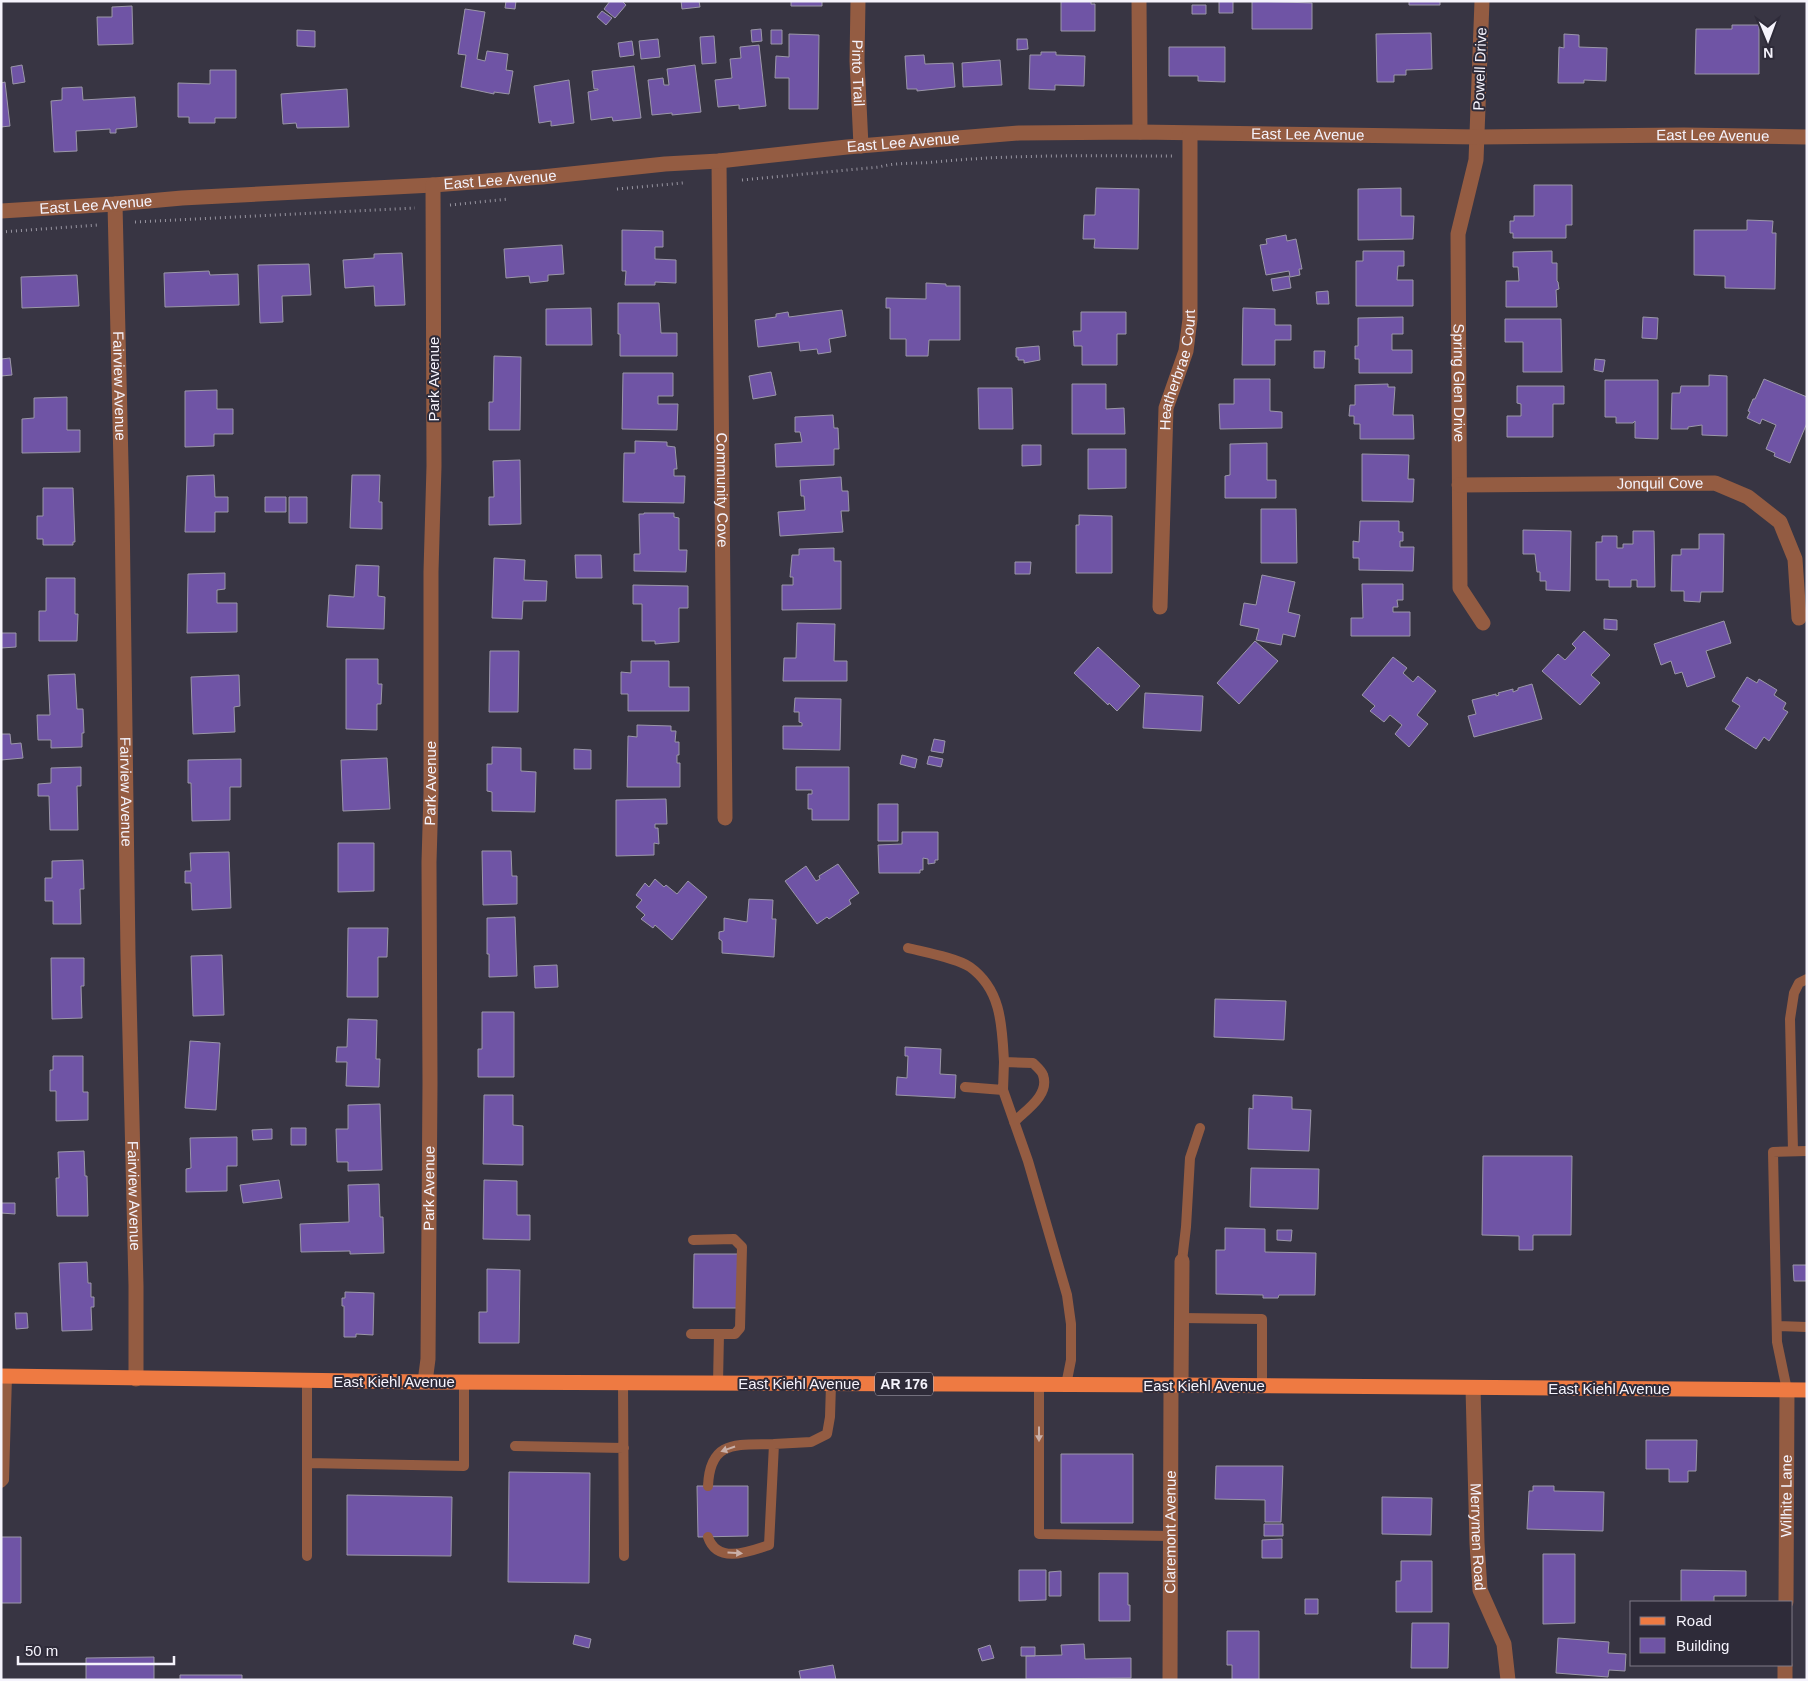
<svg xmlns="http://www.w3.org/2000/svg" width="1808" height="1681" font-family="Arial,sans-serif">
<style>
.building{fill:#6f54a5;stroke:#9b97a8}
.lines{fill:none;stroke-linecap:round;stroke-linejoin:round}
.path{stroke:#9794a0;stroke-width:3;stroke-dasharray:1 4;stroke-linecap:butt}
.lane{stroke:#945c42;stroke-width:10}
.street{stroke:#945c42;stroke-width:15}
.primary{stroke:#ee7a42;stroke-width:15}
.oneway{fill:#c9afa8}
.labels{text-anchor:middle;stroke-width:4;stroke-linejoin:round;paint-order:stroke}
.shield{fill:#2e2b39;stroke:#b9b7c2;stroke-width:1}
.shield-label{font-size:14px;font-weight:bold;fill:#f5f3fc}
.street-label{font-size:15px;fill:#f5f3fc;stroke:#2e2b39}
</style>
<rect width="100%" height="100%" fill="#383543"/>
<!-- building -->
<path class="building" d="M506,1h10l-1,8 -10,-1z
M610,1h12l4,4 -11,13 -11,-9z
M681,1h18l1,6 -18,2z
M791,1h31v5h-31z
M1061,1h30v3h4v27h-34z
M1219,1h14v12h-14z
M1252,1l60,2v26h-60z
M1409,1h31v4h-31z
M1192,5h14v9h-14z
M132,6l1,38 -35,1 -1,-28h15v-10z
M465,9l20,3 -8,47 8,2 2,-10 21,3 -2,16 7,1 -4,23 -15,-2v2l-33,-7 5,-32 -8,-1z
M602,11l10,7 -6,7 -9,-8z
M1732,25h27v49h-64l1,-45h36z
M761,29l1,12 -10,1 -1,-12z
M297,30l18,1v16l-18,-1z
M771,30h11v14h-11z
M1431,33l1,36 -26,1v5h-12v7h-17l-1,-48z
M789,34l30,1 -1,74h-29v-31h-14l1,-22 13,1z
M1564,34l15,1v12l28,1 -1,33 -22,-1v3h-26l1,-36 5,1z
M714,36l2,27 -14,1 -2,-27z
M658,39l2,18 -19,2 -2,-18z
M1017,39h10l1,10 -11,1z
M632,41l2,14 -14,2 -2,-14z
M759,45l7,61 -27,3v-4l-21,2 -3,-27 17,-2 -2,-19 11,-1 -1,-11z
M1169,47h56v35l-27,-1v-5h-29z
M1041,52h15v3l29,1 -1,30 -29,-1v5l-26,-1 1,-34h11z
M924,55l1,9 28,-1 2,24 -38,4v-2h-10l-2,-33z
M1000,60l2,25 -39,2 -1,-24z
M22,65l3,17 -12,2 -2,-17z
M695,65l6,47 -29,3v-2l-20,2 -4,-35 15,-2 1,7h5l-2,-16z
M634,66l7,52 -28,3 -1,-4 -21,3 -3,-28 10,-2v-1h-4l-2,-18z
M210,70h26v48h-21v5h-26v-6h-11v-34l32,1z
M569,80l5,43 -23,3v-5l-12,2 -5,-37z
M5,82l5,44 -9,1v-44z
M82,87l1,13 52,-3 2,30 -21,2v4h-6v-4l-34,2 1,20 -23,1 -3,-51 11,-1v-12z
M347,89l2,38 -52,1 -1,-5 -13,1 -2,-30z
M1534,185h38v40h-6v13h-53v-5h-3v-12h4v-5h20z
M1096,188l43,1 -1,60 -44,-1 1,-9h-12l1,-24h11z
M1401,188v28h13l-1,23 -55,1v-51z
M1747,220l26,1 -1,12h4l-1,56 -50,-1v-12l-31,-1v-45h53z
M622,230l41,1v16h-8v12l21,1v23l-21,-1v3h-30l1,-14h-4z
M1286,235l1,6 9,-2 6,30h-3l1,6 -10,2 -1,-6 -23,4 -6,-30 7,-1 -1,-5z
M562,245l2,29 -16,1v6l-18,2 -1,-7 -23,2 -2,-29z
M1363,251h41v15h-6l-1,14h16v26h-57v-45h7z
M1552,251v12h5v18l1,1 1,7 -3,1 1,17h-51v-26h13l-1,-14h-5v-15z
M402,253l3,52 -30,1 -1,-20 -29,2 -2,-28 31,-2v-4z
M309,264l2,31 -29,1 1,26 -23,1 -2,-58z
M209,271l1,4 28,-1 1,31 -74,2 -1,-34z
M77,275l2,31 -57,2 -1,-31z
M1289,276l2,12 -18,3 -2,-12z
M926,283l20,1v2h14v54h-31l-1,16h-22v-17h-16v-31h-4v-10l40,1z
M1328,291l1,13h-12l-1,-12z
M618,303h41l2,30h16v23h-57v-22h-2z
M591,308l1,37h-46v-36z
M1243,308l32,1v16h16v15h-16v25h-33z
M842,310l4,26 -17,3 2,13 -13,2 -1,-5 -17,2 -1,-9 -41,5 -3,-27 21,-3v-3l12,-2 1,5z
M1081,312h45v22h-9v31h-35v-19h-8l-1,-15h8z
M1403,317v17h-11v16h20v23h-53v-14h-4v-13h3v-28z
M1643,317l15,1 -1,21 -15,-1z
M1505,319h56l1,53h-39v-30h-18z
M1039,346l1,14 -16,3v-3h-6v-3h-2v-9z
M1314,351h11l-1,17h-10z
M494,356l27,1 -1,73h-31v-28h4z
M10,358l2,17 -11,1v-17z
M1595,359l10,1 -2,12 -9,-2z
M771,372l5,23 -23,4 -4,-23z
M623,373h50v23h-15v8h20l-1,26 -55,-1z
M1709,375l18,1v60l-25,-1v-10l-14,2v2h-17l1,-36h8l1,-7h28z
M1234,379h36v32l12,1v16l-62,1 -1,-25h15z
M1764,379l43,18v26l-17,40 -16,-7 1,-3 -9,-4 10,-24 -14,-6 -2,5 -13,-6 3,-6 -2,-1 5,-12h2z
M1605,380h53v59l-23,-1v-17l-2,2h-17v-6h-11z
M1072,384h34v25l18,-1 1,26h-53z
M1388,384v3h7l-2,28h20l1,24h-54v-15h-6v-8h-5l1,-11h5v-20z
M1517,386h47v18h-11v33h-46v-21h14v-12l-4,-1z
M978,388h34l1,41h-34z
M217,390v19h16v25h-19v12l-29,1v-56z
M67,397v33h13v22l-58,1v-34l12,-1v-20z
M833,415l1,13h4l1,21h-5v16l-58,2 -1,-23 27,-2 -2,-10h-5v-15z
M635,441l32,1v4l8,1 2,22h-3v7h11l-1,27 -61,-1 1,-49h11z
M1267,443v37h9v18h-51v-22l5,-1v-31z
M1022,445h19v20l-19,1z
M1088,449h38v39l-38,1z
M1362,454l47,1 -1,24h6l-1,23 -51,-1z
M520,460l1,64 -32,1v-28h5l-1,-36z
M214,475l1,22h13v15h-13v20h-30l2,-56z
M352,475h28l-1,27h3v27l-32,-1z
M841,477l1,14h6l1,20h-8l2,21 -63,4 -2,-24 27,-2 -1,-14h-3l-1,-16z
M43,488h30l2,54h-2v3h-30v-6h-6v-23h6z
M265,497h21v15h-21z
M289,497h18v26h-18z
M1261,509h35l1,54h-36z
M644,513h30v4l5,1v32h8l-1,22 -52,-1v-17h6l-1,-40h5z
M1079,515l33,1v57h-36v-48h3z
M1360,521h39v11h4v9h-3v6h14l-1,24 -54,-1v-12h-6v-17l6,1z
M1523,530l48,1 -1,60 -24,-1v-9h-6v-9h-3l-2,-18h-12z
M1633,531h21l1,56h-18v-7h-6v7h-22v-7h-13v-38h6v-6h15v12h6v-4h10z
M1699,534h25l-1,58h-22l-1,10 -16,-1v-10h-13l1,-36h9v-6h18z
M834,548v13h7v48l-59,1v-25h11v-8h-3l2,-22h7v-6z
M575,555h26l1,23h-26z
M494,558l31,2 -1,20 23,1 -1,20h-23l-1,18 -30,-1z
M1015,562h16l-1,12h-15z
M356,565l23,1 -1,30 7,1 -1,32 -57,-2 2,-32 25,2z
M225,573v16l-8,1v13h20v29l-50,1 1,-59z
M1262,575l33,7 -7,30 12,3 -5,22 -12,-3 -2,11 -25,-5 3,-11 -19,-4 4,-22 12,2z
M46,578h29v36h3l-1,27h-38v-30h7z
M1362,584h41v16h-6l1,7h-5v5h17v24h-59v-18h12z
M633,585l55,1v22h-9v34l-24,2v-3h-13v-37h-9z
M1604,619l13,1v10l-13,-1z
M1724,621l7,22 -25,8 9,26 -28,10 -5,-15 -7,2 -4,-13 -10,4 -7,-21z
M797,623l38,1 -1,37h13v20h-64l1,-23h12z
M1584,631l26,24 -19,20 9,8 -20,22 -38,-34 16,-17 7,6 11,-12 -4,-4z
M1,633h15v14l-15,1z
M1255,641l23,20 -39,43 -22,-21z
M1098,647l42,39 -23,25 -8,-8 -1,2 -34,-32z
M490,651h29l-1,61h-29z
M1393,657l14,11 -4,5 10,9 5,-6 18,15 -19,24 11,9 -19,23 -14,-13 7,-9 -12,-10 -6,7 -14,-11 5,-5 -13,-11z
M346,659h32v25h4l-1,20h-4v26l-31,-1z
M631,661h38v26h20v24h-61v-17h-7v-22l10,1z
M75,674l2,35h6l1,24h-2v14l-31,1v-8h-13l-1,-25h13l-2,-40z
M239,675l1,31 -6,1 1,25 -42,2 -2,-57z
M1747,677l10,6 2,-4 18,11 -3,5 12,8 -3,6 5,3 -19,29 -5,-4 -8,12 -31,-20 15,-23 -8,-5z
M1532,684l10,35 -68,18 -6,-21 8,-2 -4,-14 24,-6v2l3,-1 -1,-2 15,-4v3l5,-2v-2z
M1145,693l58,3 -2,35 -58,-3z
M795,698l46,1 -1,51 -57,-1v-23h19v-3l-3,-1v-10h-5z
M637,725l34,1v5h5l-1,11h4v13h-2v8h3v24h-53l1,-51 9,1z
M1,734h9l1,10 10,-1 2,15 -22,2z
M934,739l11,2 -2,12 -12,-2z
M492,747l29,1v23l15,1 -1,40 -43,-1v-19l-5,-1v-27h5z
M574,749l17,1v19h-17z
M902,755l15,4 -2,9 -15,-4z
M929,756l14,3 -2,8 -14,-3z
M387,758l3,51 -47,2 -2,-51z
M241,759v28h-11v33l-38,1 -1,-38h-3v-23z
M81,767v19h-4l1,44h-28l-1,-34h-11v-12l13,-1v-15z
M796,767h53v53h-37v-11h-4v-15h4v-4h-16z
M666,799l1,25h-12v4h3l1,16 -5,-1v12l-38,1v-56z
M878,804h20v37h-20z
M902,832h36v28h-3v3l-7,1v-5l-5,-1v12h-3v3h-41l-1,-28 24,-1z
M338,843h36v48l-36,1z
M482,851h29l1,25h5v28l-34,1z
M229,852l2,56 -39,2 -1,-27h-6v-12h6l-1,-18z
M83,860l1,29h-4l1,35h-28v-23h-8v-23h7v-17z
M838,864l21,29 -10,7 2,4 -22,15 -2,-2 -10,7 -32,-43 21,-15 10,15 4,-2 -1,-3z
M655,879l9,8 2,-2 11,9 11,-13 19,16 -35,43 -17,-15 -2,3 -12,-9 4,-4 -9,-8 6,-7 -6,-5 9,-12 4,4z
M749,899l24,1 -1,19h4l-2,38 -52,-4v-12l-3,-2v-7l5,-1v-13l23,4z
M515,917l2,59 -28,1v-23h-2v-36z
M348,928h40l-1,29h-9v40h-31z
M222,955l2,60 -31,1 -2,-60z
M51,958h33v28h-3l1,32 -30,1z
M557,965l1,22 -23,1 -1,-22z
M1215,999l71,2 -2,39 -70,-3z
M482,1012h32v65h-36v-28h4z
M348,1019l29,1 -1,39h4l-1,28 -33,-1 1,-24h-11l1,-15h10z
M190,1041l30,2 -4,67 -31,-2z
M905,1047l36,2 -1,25 16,1 -1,23 -59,-3 1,-18 10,1 1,-22h-3z
M53,1056h30v36h5v28l-32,1v-30h-6v-21h3z
M484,1095h29v30l10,1v39l-40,-1z
M1253,1095l39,2v12l19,1 -2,41 -61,-2 1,-41 4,1z
M380,1104l2,66 -34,1v-9h-11l-1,-33h12v-24z
M291,1128h15v17h-15z
M272,1129v10l-19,1 -1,-10z
M237,1137v29h-10v25l-41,1v-23l5,-1 -1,-30z
M84,1151l1,25h2l1,40h-31l-1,-38h3l-1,-26z
M1483,1156h89l-1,79h-38v15h-14v-14l-37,-1z
M1251,1168l68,1 -1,40 -68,-2z
M279,1180l3,18 -39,5 -3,-18z
M484,1180l33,1v34h13v25l-47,-1z
M379,1184l1,33h3l1,36 -34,1v-3l-49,1 -1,-28 49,-2 -1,-37z
M1,1203h14v11l-14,-1z
M1225,1228l40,1v23l51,1 -1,42h-36l-1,3h-15v-3l-47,-1v-44h9z
M1277,1230h15l-1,11 -14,-1z
M694,1254h44v54h-45z
M87,1262l1,21h3v14h3v10h-3l1,23 -30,1 -3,-68z
M1793,1265h14v16h-13z
M487,1269l33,1 -1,73h-40v-31h8z
M345,1292l29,1 -1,42 -17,-1v3h-12v-31h-2v-8h3z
M15,1313h12l1,15 -12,1z
M1646,1440h51l-1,31h-8v11h-19v-13h-23z
M1061,1454h72v69h-72z
M1216,1466h67l-2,56h-16v-22l-50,-1z
M509,1472l81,1 -1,110 -81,-1z
M697,1486h51v50l-50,1z
M1533,1486h21v5l50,1 -1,39 -76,-2 2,-38h4z
M347,1495l105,2 -1,59 -104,-1z
M1382,1497l50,1 -1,37 -49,-1z
M1264,1524h19v12h-19z
M1,1537h20v66h-20z
M1282,1539v19h-20v-18z
M1543,1554h32v69l-32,1z
M1401,1561h31v51h-36v-31h5z
M1019,1570h27v30l-27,1z
M1681,1570l65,1v25h-32v6h-33z
M1061,1571v25h-12v-24z
M1099,1573h29v32h2v16h-31z
M1305,1599h13v15h-13z
M1412,1623h37l-1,45h-37z
M1227,1631h32v49h-27v-15h-5z
M575,1635l16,4 -2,9 -16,-4z
M1558,1638l51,4 -1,11 18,1 -1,17 -16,-1 -1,7 -52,-4z
M1084,1644l1,15 46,-1v20l-105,1v-23l36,-1 -1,-10z
M990,1645l4,13 -12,3 -4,-12z
M1021,1647h14v9h-14z
M154,1657v23h-68v-22z
M833,1665l3,15h-35l-2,-9z
M180,1675h62v5h-62z"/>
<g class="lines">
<!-- path -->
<path class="path" d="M742,180l137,-13c18,-5 37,-3 56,-5 79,-8 158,-6 237,-6
M617,189l66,-6
M450,205l59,-6
M135,222l280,-14
M1,232l97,-7"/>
<!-- lane -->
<path class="lane" d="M908,948c16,4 49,10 62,19 32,23 32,60 34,95
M965,1087l38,3 25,71 39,134 4,29v36l-5,25
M1003,1090l1,-28 29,1c3,3 9,8 10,12 7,20 -17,35 -29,47
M1793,1151l-3,-132 4,-26 5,-10 8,-4
M1182,1261l4,-34 4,-69 10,-30
M1181,1318l81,1v67
M1777,1326l30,1
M691,1334h44l5,-6 2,-81 -8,-8 -41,1
M307,1381v82l157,3v-84
M623,1383l1,173
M718,1383l1,-49
M1039,1385v149l132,2
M1787,1390l-10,-48 -4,-190 34,-1
M515,1446l109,2
M307,1463v93
M1,1483l3,-3 3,-104
M708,1486c2,-47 29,-41 66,-42
M708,1537c9,27 40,15 61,8l5,-101 37,-2 16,-8 3,-17 1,-33"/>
<!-- street -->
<g class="street">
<path id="s1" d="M858,1l-1,60 4,85"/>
<path d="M1139,1l1,131"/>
<path id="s2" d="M1482,1l-6,159 -18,74 2,354 23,35"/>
<path id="s3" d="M719,161l6,657"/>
<path id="s4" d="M115,204l7,304 6,446 8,332v93"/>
<path id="s5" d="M1,211l114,-7 67,-6 251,-13 109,-8 123,-13 54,-3 128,-14 172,-14 121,-1 338,5 206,-2 123,2"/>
<path id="s6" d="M1459,485l256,-2 33,14 32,25 15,37 4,59"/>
<path id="s7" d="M1160,607l6,-199 20,-57 4,-32v-185"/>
<path id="s8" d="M425,1382l3,-23 2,-276 -1,-221 2,-69v-221l3,-106 -1,-281"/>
<path d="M1181,1385l1,-124"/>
<path id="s9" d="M1473,1388l4,155 3,47 24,54 4,36"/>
<path id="s10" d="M1786,1602l1,-212"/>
<path id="s11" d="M1170,1680l1,-295"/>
<path d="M1785,1680v-15"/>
</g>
<!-- primary -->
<path class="primary" d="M1,1376l424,6 756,3 626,5"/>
</g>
<!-- one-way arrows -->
<defs><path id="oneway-solid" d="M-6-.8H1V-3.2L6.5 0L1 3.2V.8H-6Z" transform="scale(1.25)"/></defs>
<g class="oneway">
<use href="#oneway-solid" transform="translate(1039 1434) rotate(90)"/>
<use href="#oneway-solid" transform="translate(728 1449) rotate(161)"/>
<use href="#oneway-solid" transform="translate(735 1553) rotate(3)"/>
</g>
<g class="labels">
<!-- shield labels -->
<rect class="shield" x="875" y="1372.5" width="58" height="23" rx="4"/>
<g class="shield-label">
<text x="904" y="1389">AR 176</text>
</g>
<!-- street labels -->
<g class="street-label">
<text transform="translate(1480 69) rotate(-88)" y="5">Powell Drive</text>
<text dy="5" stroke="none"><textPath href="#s1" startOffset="72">Pinto Trail</textPath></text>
<text dy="5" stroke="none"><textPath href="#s5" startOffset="1310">East Lee Avenue</textPath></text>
<text dy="5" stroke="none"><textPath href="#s5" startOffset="1715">East Lee Avenue</textPath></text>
<text dy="5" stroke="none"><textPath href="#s5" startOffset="905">East Lee Avenue</textPath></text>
<text dy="5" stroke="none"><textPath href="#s5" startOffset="500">East Lee Avenue</textPath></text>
<text dy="5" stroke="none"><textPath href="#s5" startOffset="95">East Lee Avenue</textPath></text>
<text dy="5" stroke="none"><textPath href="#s7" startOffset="239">Heatherbrae Court</textPath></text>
<text transform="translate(434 379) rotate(-90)" y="5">Park Avenue</text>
<text dy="5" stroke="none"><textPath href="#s2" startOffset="384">Spring Glen Drive</textPath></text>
<text dy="5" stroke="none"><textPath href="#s4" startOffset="182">Fairview Avenue</textPath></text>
<text dy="5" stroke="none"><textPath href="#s6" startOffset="201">Jonquil Cove</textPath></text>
<text dy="5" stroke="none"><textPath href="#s3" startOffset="329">Community Cove</textPath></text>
<text dy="5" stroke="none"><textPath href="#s8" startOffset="599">Park Avenue</textPath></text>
<text dy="5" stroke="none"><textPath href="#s4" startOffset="588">Fairview Avenue</textPath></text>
<text dy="5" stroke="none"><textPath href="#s8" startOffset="194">Park Avenue</textPath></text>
<text dy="5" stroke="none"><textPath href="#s4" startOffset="992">Fairview Avenue</textPath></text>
<text x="394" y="1387">East Kiehl Avenue</text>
<text x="799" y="1389">East Kiehl Avenue</text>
<text x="1204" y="1391">East Kiehl Avenue</text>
<text x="1609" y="1394">East Kiehl Avenue</text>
<text dy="5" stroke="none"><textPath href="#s10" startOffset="106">Wilhite Lane</textPath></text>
<text dy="5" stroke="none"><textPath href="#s11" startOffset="148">Claremont Avenue</textPath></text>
<text dy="5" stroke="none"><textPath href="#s9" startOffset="149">Merrymen Road</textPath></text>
</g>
</g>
<!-- border -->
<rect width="1808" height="1681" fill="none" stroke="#f5f3fc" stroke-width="5"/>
<!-- legend -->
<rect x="1630" y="1601" width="162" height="65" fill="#2e2b39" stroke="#7e7b87"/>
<rect x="1640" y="1617" width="25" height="8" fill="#ee7a42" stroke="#7e7b87"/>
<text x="1676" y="1626" font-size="15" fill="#f5f3fc">Road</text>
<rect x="1640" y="1638" width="25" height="15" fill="#6f54a5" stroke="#7e7b87"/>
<text x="1676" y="1651" font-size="15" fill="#f5f3fc">Building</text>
<!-- north arrow -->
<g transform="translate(1768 40) rotate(179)" stroke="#2e2b39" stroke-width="4" paint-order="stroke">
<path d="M0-4L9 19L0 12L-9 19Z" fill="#f5f3fc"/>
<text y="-8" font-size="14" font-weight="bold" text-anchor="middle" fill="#f5f3fc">N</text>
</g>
<!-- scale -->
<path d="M18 1656v8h156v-8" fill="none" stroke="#f5f3fc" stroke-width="2.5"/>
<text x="25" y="1656" font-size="15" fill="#f5f3fc" stroke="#2e2b39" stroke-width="4" paint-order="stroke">50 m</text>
</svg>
